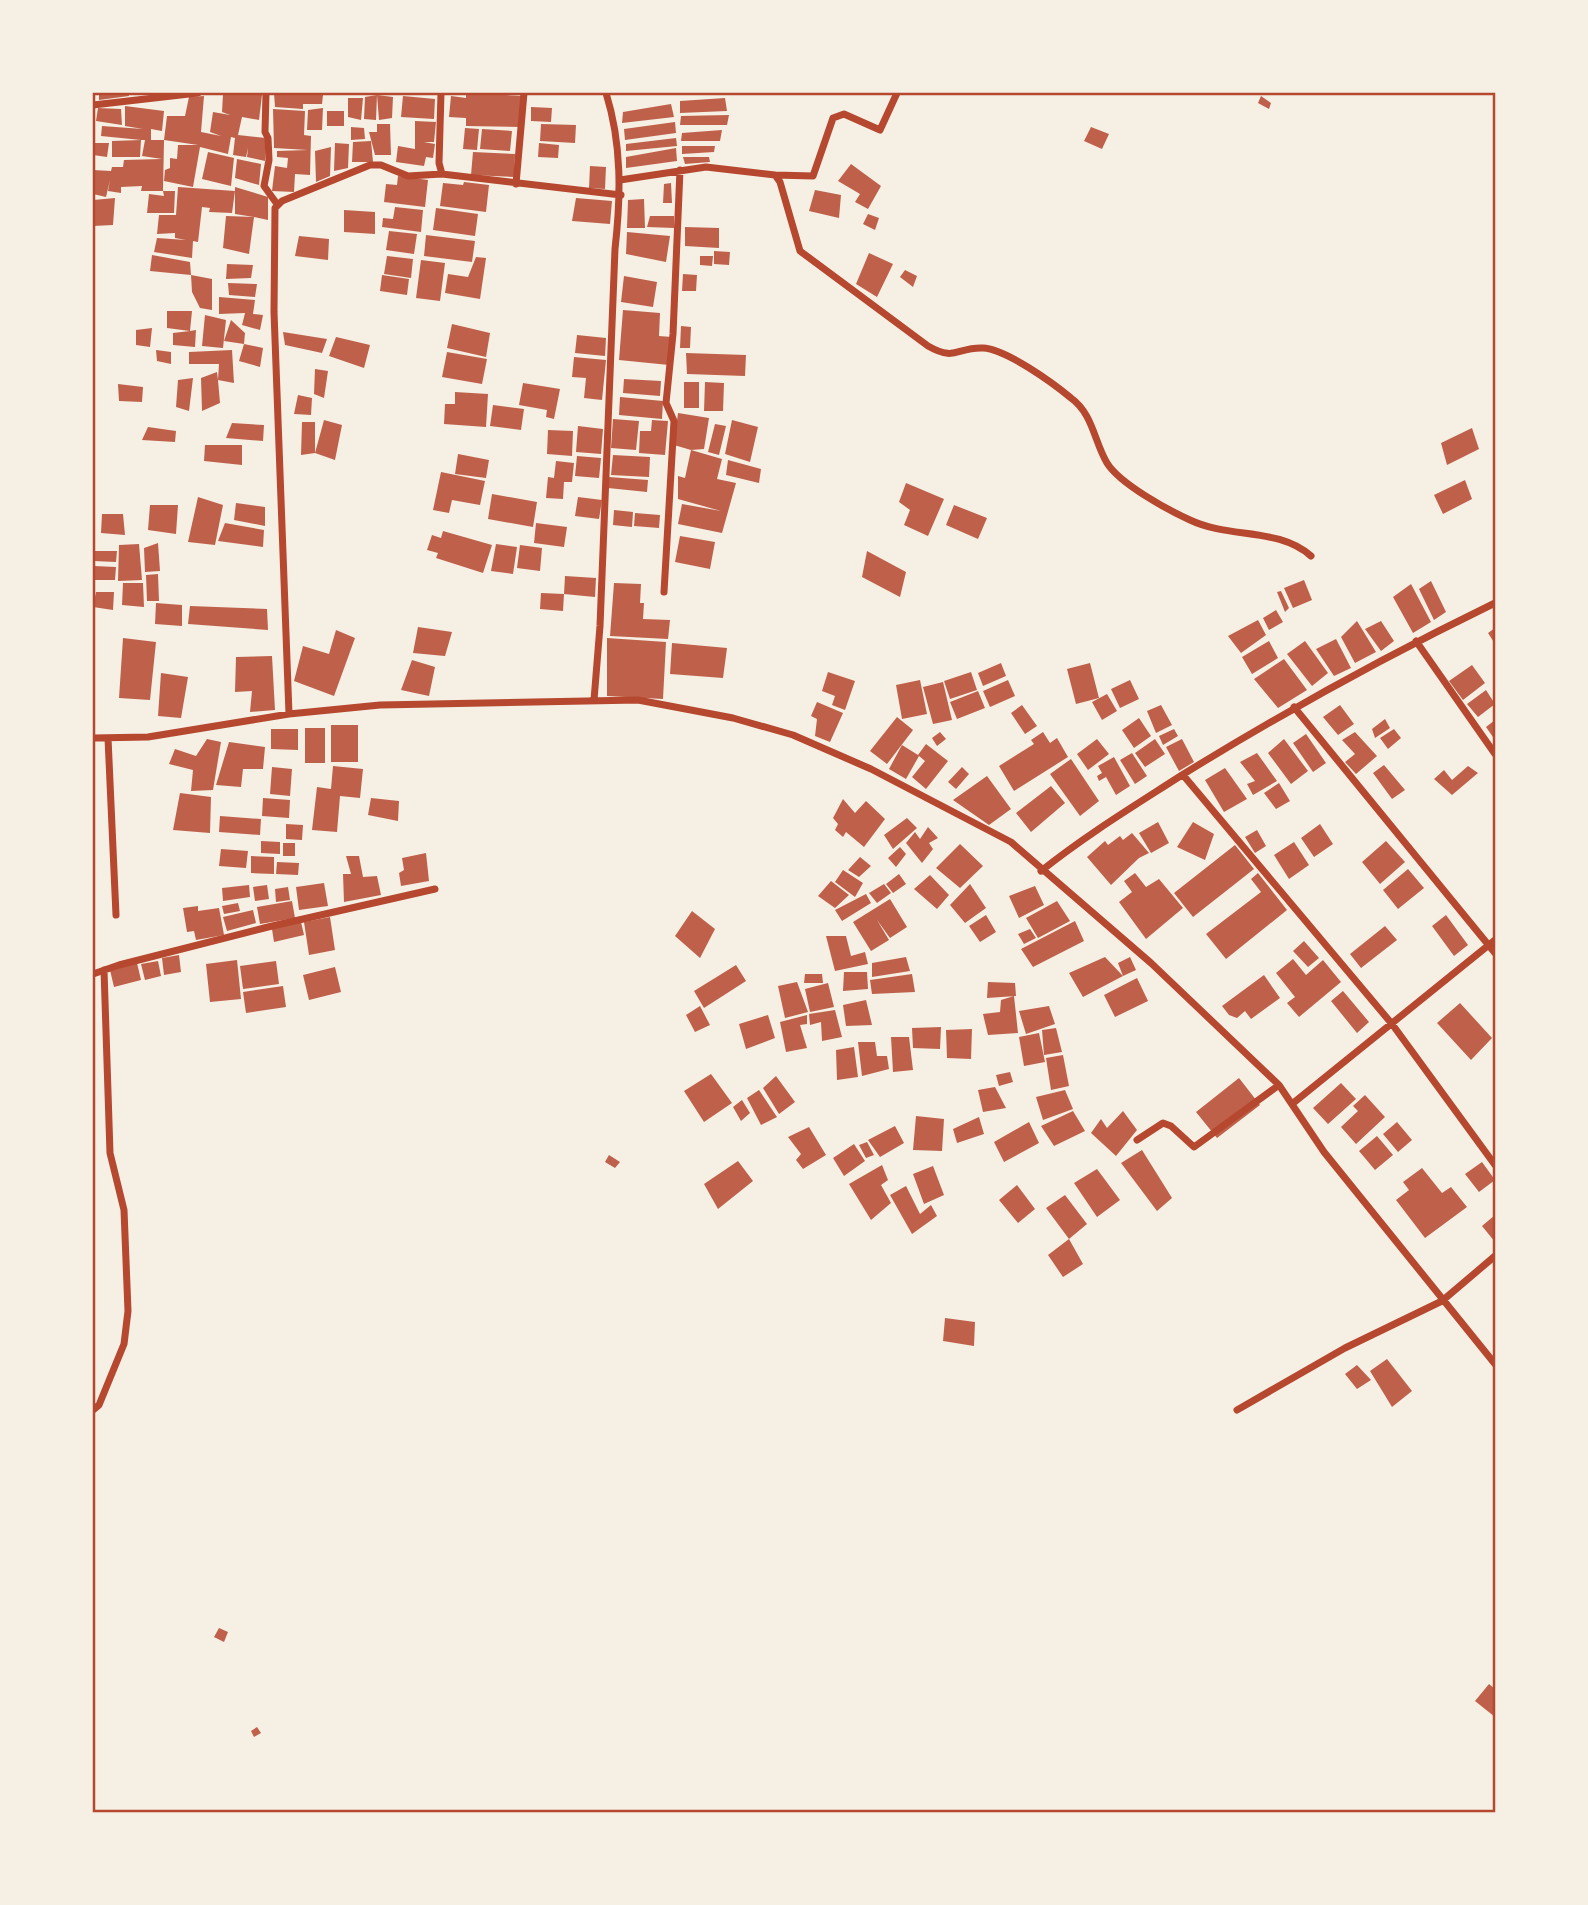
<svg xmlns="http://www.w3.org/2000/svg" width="1588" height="1905" font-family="'Roboto Condensed',sans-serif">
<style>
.building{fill:#bf614a}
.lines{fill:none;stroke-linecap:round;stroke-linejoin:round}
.minor{stroke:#b5482f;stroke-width:7}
.neatline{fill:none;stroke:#b5482f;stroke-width:2.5}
</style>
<rect width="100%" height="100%" fill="#f6efe4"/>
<!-- building -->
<path class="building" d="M99,93h29l1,3 -30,4z
M274,93h54v2h-5l-1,9h-19v5l-28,-2z
M466,93l56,3 -2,31 -54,-1v-8l-17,-1 2,-21 15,2z
M223,94l39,1 -3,25 -17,-3 -4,18 28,3 -1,23 -18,-4 1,-9 -2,9 -13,-2 2,-17 -4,-1 -3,17 -28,-7 -7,40 -29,-6 1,-11 5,-2v-10l7,1 1,-14h20l-34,-5 3,-24h18l4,-19 15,-1 -3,36 20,4 -11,-4 3,-20 17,3 -8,-3z
M377,95l-1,25 -12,-1 1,-22 12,-2 16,2 -1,21 -13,2z
M403,96l32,3 -1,20 -33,-2z
M1261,96l10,7 -2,6 -11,-6z
M348,98h15l-2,22 -13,-3z
M725,98l2,13 -47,2v-12z
M671,104l3,13 -52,6 1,-11z
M125,106l39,5 -2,20 -11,-2v11h13l-1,51h-22l1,-5 -21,1v6l-13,-2 2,-11 -4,17 -13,-3v-24l18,1 1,-4h11l1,-7 38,-1 -20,-3 3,-16h-4l-1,17h-28v-16l29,-1 -40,-4 1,-10 41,3 -18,-3z
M531,107l21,1 -1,14 -20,-1z
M98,108l23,1 1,16 -26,-4z
M323,108l-1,22h-15l1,-20z
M273,109l32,2 -1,24 7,1 -1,39 -15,-1 -1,18 -22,-1 3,-25 12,2 1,-10 -11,-1v-6l31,-1 -34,-2z
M327,111h17v15h-17z
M729,115l-2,10h-47l1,-9z
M415,121l21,1 -2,20h-10l11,2 -2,14 -7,-1 -2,9 -28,-4 2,-16 17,3z
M675,122l1,11 -51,7 -1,-11z
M377,124h13l1,31h-16l-6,-23h8z
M541,124l35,1 -1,18 -35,-2z
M351,127l13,1 1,11 -14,1z
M1091,127l18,7 -7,15 -18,-8z
M465,128l14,1 -2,21 -14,-1z
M482,129l30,2 -2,20 -30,-2z
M722,130l-2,11h-39l1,-8z
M676,138l1,8 -51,5v-7z
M371,141l2,21h-21l1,-20z
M93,143h16l-2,14 -14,-2z
M335,143l14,1 -1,24 -14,3z
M539,143l20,2 -1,13 -20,-1z
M682,146h33l-1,6 -32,2z
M331,147l-1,29 -14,6 -1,-31z
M676,148l1,13 -51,7v-11z
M208,152l26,6 -3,28 -29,-7z
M473,152l42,2 -1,23 -43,-2z
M683,157h26l1,5 -25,2z
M237,159l24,5 -2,21 -24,-7z
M851,164l30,22 -13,23 -13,-7 5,-8 -22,-13z
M590,166l16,1 -1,22 -16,-1z
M398,176l30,4 -3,27 -41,-5 2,-18 11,1z
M464,182l25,3 -3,27 -46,-6 3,-23 20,2z
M671,183l1,20h-9l1,-19z
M178,187l57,4 -3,22 -23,-1 1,-4 -8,-1 -4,35 -5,-1 -1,17 -38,-6 3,-14 29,2 -11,-2v-5l-18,1 2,-19h17z
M235,187l33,10v23l-14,-3 -5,37 -26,-6 3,-32 28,1 -19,-3z
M815,190l26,5 -2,23 -30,-7z
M163,191h12l-1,22h-27l2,-19 15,2z
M115,198l-2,27 -20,1v-26z
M576,198l36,3 -2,23 -38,-3z
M644,199l1,29h-18l1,-28z
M395,207l28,3 -2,22 -39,-5 1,-9 10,1z
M436,208l42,6 -3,22 -42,-6z
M344,210l31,2v22l-31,-2z
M868,214l11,4 -4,12 -12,-6z
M650,216h24v12l-27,-1z
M685,227l34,1v20l-34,-2z
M389,231l28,3 -3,20 -28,-4z
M627,232l43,4 -4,26 -40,-8z
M426,235l49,6 -3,21 -48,-6z
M299,236l30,3 -1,21 -33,-4z
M714,251l16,1 -1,13 -15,-1z
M869,253l24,11 -16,33 -21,-13z
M152,255l38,7 1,13 -41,-4z
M387,256l26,3 -2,19 -27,-4z
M700,256h13l-1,10 -12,-1z
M476,257l10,1 -6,41 -35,-6 3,-19 20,3z
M421,260l24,3 -5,38 -24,-3z
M227,264l26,1 -2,13 -25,1z
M905,270l12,6 -4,11 -13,-10z
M683,274l14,1 -1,16h-14z
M191,275l21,4v31l-12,-2 -8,-16z
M382,275l27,4 -2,16 -27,-4z
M624,276l33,6 -4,25 -32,-5z
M228,283l29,1 -2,13 -26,-2z
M219,297l36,3 -2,14 10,1 -3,15 -18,-5 3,-12 -26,1z
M623,310l37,3 -1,23 13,1 -3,28 -50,-5z
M167,311h25l-2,20 6,-1 -1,17 -22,-2v-12l17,-2 -23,-3z
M205,315l21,5 -3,28 -21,-2z
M231,320l14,13 -1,11 -20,-3z
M452,324l38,9 -4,24 -39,-9z
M681,326l10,1 -1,21h-10z
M152,328l-2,19 -14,-2v-15z
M283,332l44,7 -5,14 -37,-8z
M577,335l29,3 -1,18 -30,-3z
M336,337l34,8 -6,23 -35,-12z
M244,344l19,4 -3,19 -21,-6z
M156,350l15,2v12l-14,-3z
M232,350l2,33 -16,-3 2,23 -18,8 -1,-33 16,-6 1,8 1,-16h-30v-12z
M447,352l40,7 -5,25 -40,-7z
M686,353l60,2 -1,21 -58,-2z
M574,357l32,3 -4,40 -18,-2 2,-20 -14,-1z
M315,369l13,2 -4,27 -10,-4z
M193,378l-4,33 -13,-4 2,-27z
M624,379l37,2 -1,15 -37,-3z
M684,382h15v26h-15z
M705,382l19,1 -1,28h-19z
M523,383l37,6 -6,30 -8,-2 1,-7 -28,-5z
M118,384l25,3 -1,15 -23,-1z
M455,392l33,2 -2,33 -42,-3 1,-20h10z
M298,395l14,3 -1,17 -17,-1z
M620,397l43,4 -1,18 -43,-4z
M493,405l31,4 -3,21 -31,-4z
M678,413l31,5 -5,31 -13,1 -17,-5z
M613,419l26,2 -3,29 -25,-2z
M324,420l18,5 -7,35 -20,-7 -14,2 1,-33h13v31z
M652,420l16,1 -3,34 -26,-2 1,-22h11z
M732,420l26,7 -8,35 -25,-8z
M232,423l32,2 -1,16 -37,-3z
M715,424l11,2 -7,29 -11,-3z
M578,426l25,3 -2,25 -25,-2z
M148,427l28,4 -1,11 -33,-2z
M1472,428l7,21 -32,16 -6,-22z
M548,430l25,1 -1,25 -25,-2z
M205,445h37v20l-38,-4z
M691,450l31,9 -5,20 19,4 -14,50 -44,-9 4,-20 39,7 -43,-12v-23l7,2z
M458,454l31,6 -3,18 -31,-4z
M613,455l37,2 -1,20 -38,-2z
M577,456l24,2 -2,20 -24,-2z
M728,460l33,9 -2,14 -33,-8z
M556,461l18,2 -2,19h-8l-1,17 -17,-1 2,-21 6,1z
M441,472l44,9 -5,24 -28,-5 -3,13 -16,-3z
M609,477l39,3 -1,12 -39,-4z
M1465,480l7,19 -29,15 -9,-19z
M906,483l38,16 -16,37 -24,-11 6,-15 -11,-8z
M492,494l45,8 -4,25 -45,-8z
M198,497l25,8 -8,40 -27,-3z
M578,497l24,3 -3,19 -24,-3z
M236,503l29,4v19l-31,-6z
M150,505h28l-2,29 -28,-4z
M954,505l33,13 -9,21 -32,-14z
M614,510l19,2 -1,15 -19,-2z
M635,513l25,2 -1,13 -25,-2z
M102,514h21l2,21 -24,-2z
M225,523l39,7 -1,17 -45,-6z
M536,523l31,4 -3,20 -30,-4z
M443,531l49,14 -9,28 -47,-15 2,-5 -11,-3 5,-15 9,3z
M680,536l35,6 -5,27 -35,-7z
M158,543l2,28 -15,1 -1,-24z
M139,544l3,36 -24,1 1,-36z
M496,544l21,3 -4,27 -22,-3z
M520,545l22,3 -2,23 -23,-3z
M93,551h24l-1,11 -23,-1z
M867,551l39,21 -6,25 -38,-20z
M94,566l22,1 -1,13h-21z
M158,574l1,27h-12l-1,-26z
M565,576l31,2 -1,19 -31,-3z
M1304,580l8,20 -19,8 -9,-20z
M1431,581l15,31 -12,8 -15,-31z
M123,583h20l1,24 -22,-2z
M614,583l27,1 -1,19h4l-1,16 27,1 -2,19 -58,-3z
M1411,584l20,38 -18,11 -20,-36z
M1281,591l8,17 -4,4 -8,-20z
M96,592h18l-1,18 -20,-3z
M541,593l23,1 -1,17 -23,-2z
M156,603l26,2v21l-27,-2z
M190,606l77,3 1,21 -80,-6z
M1276,610l7,12 -14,8 -6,-12z
M1258,620l8,15 -25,18 -13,-17z
M1357,621l19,31 -21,11 -14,-26z
M1381,621l13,20 -13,10 -16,-22z
M418,627l34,5 -7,24 -32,-3z
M1495,628v16l-7,-11z
M336,630l19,8 -21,58 -40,-15 9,-35 26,8z
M123,638l33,4 -6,58 -31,-2z
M607,638l59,4 -3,57 -56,-3z
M1336,639l15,29 -17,8 -18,-27z
M1269,641l9,17 -26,16 -10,-17z
M1305,641l23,32 -16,13 -25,-32z
M672,643l55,5 -4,30 -53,-4z
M272,656l3,54 -25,2 2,-21 -17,1 1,-35z
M1284,659l23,31 -29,18 -24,-29z
M412,660l23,7 -6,29 -28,-6z
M1001,663l5,13 -23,10 -5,-13z
M1090,663l9,35 -23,6 -9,-35z
M1472,665l13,18 -22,17 -14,-19z
M828,672l27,9 -10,29 -13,-5 3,-9 -13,-5z
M971,672l6,18 -27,9 -6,-18z
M161,673l27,4 -7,41 -23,-2z
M920,680l7,34 -25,5 -6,-34z
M1008,680l7,16 -25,11 -7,-16z
M1130,680l9,19 -19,9 -9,-19z
M943,682l9,38 -19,4 -10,-37z
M1486,690l9,14 -17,13 -11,-13z
M978,691l7,17 -28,11 -7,-17z
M1107,694l10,17 -15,9 -10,-18z
M817,702l26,11 -13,29 -15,-6 2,-17 -6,-3z
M1022,705l15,21 -12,8 -14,-21z
M1161,705l11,20 -16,8 -9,-22z
M1340,705l14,19 -16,11 -15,-18z
M897,717l16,13 -26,34 -17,-13z
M1139,718l12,18 -17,12 -12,-18z
M1385,719l5,9 -15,10 -3,-9z
M1495,720v20l-9,-13z
M331,725h27v37h-27z
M305,728h20v35h-20z
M271,729h27v21l-27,-1z
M1174,729l4,7 -15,9 -4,-9z
M1394,729l7,9 -13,11 -8,-11z
M940,732l6,7 -9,7 -5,-8z
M1043,732l7,11 7,-5 11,19 -54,34 -15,-25 35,-22 -3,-4z
M1355,732l22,24 -21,18 -11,-12 10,-8 -13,-14z
M1306,734l20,29 -13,9 -20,-29z
M207,739l14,3 -8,48 -22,1 2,-21 -24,-6 6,-15 21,7z
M1097,739l12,15 -21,16 -11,-16z
M1155,739l10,15 -20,13 -10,-14z
M1182,739l12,23 -15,9 -13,-24z
M1284,739l24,32 -17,13 -23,-31z
M229,742l36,5 -2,22h-20l-2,18 -25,-2z
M926,744l22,17 -22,28 -14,-12 13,-16 -6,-5 -13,23 -17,-10 13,-24 16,10z
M1132,753l15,23 -12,8 -15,-24z
M1257,753l20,28 -24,14 -6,-11 8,-3 -15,-19z
M1114,757l16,29 -14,9 -10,-18 -7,4 -2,-5 5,-3 -4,-7z
M1071,759l28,42 -19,15 -30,-42z
M1384,765l21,25 -13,9 -19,-26z
M333,766l30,3 -3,29 -20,-2 -3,36 -25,-2 5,-43 14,2z
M1468,766l10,7 -26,22 -18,-16 10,-9 8,10z
M272,767l20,2 -2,27 -20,-2z
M962,767l7,7 -13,15 -8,-7z
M1225,768l22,31 -23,13 -19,-32z
M987,776l24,33 -22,16 -36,-25z
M1279,783l11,18 -14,8 -12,-16z
M1051,786l14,17 -34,29 -15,-19z
M180,793l31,4 -1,36 -37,-3z
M263,798l27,2 -1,18 -27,-2z
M371,798l28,3 -1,20 -30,-6z
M843,799l12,14 11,-12 19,18 -21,28 -18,-15 -3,5 -8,-7 3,-6 -5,-6z
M220,816l41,3 -1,16 -41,-3z
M907,818l10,10 -24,21 -9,-14z
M1158,822l11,21 -18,10 -12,-20z
M1193,822l21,12 -9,26 -28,-13z
M286,824l17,1 -1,15 -16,-1z
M1320,824l13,20 -19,13 -13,-19z
M928,827l10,11 -9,5 4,6 -11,14 -16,-20 9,-11 5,7z
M1257,830l9,16 -11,7 -10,-16z
M1132,833l17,20 -10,5 -28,27 -24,-28 18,-16 3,4 12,-9 3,4z
M261,841l19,1v12l-19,-1z
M1386,841l19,21 -25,22 -18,-22z
M1294,842l15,23 -20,14 -15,-24z
M283,843h12v13h-12z
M960,844l23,22 -23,22 -24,-20z
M1235,845l19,24 -61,48 -19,-24z
M900,847l6,7 -10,13 -8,-9z
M221,849l27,2 -2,17 -27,-2z
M426,853l3,28 -28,5 -2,-13 5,-3 -2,-12z
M251,856l23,1v17l-23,-1z
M346,856h13l4,21 14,-1 4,19 -37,7 -1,-28h8z
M860,857l11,9 -12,11 -11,-7z
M277,862l22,1 -1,12 -22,-1z
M1408,869l16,19 -26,21 -15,-19z
M843,870l20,13 -8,14 -20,-15z
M1135,873l11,14 13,-8 24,29 -37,31 -27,-37 13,-10 -8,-11z
M1258,873l29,37 -61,49 -20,-25 55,-42 -10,-13z
M899,874l7,10 -13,9 -7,-9z
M930,875l19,20 -12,14 -23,-20z
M831,881l18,14 -14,13 -17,-12z
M324,883l4,23 -29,4 -3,-23z
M884,884l7,9 -14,10 -8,-10z
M970,884l16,24 -21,15 -15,-18z
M249,885l1,12 -27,4 -1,-13z
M267,885l2,14 -14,2 -2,-14z
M1035,886l9,19 -25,13 -10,-22z
M288,887l2,13 -14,2 -1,-13z
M866,894l5,9 -29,18 -7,-11z
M890,899l17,28 -17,11 -13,-18 12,20 -18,11 -18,-29z
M292,901l3,17 -35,6 -3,-17z
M1057,901l13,20 -32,17 -12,-20z
M238,903l2,8 -16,3 -2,-8z
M198,906v5l21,-3 5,27 -28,5 -2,-9 -7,1 -4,-24z
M253,910l3,13 -29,8 -4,-14z
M692,911l23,18 -15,29 -25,-22z
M986,915l10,17 -16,10 -11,-16z
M1446,915l22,30 -14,11 -22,-30z
M330,917l5,33 -26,5 -5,-33z
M1075,921l9,20 -51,26 -12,-18z
M301,922l3,13 -30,7 -2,-13z
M1385,926l12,14 -36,28 -11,-14z
M1030,929l6,9 -12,6 -6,-10z
M826,936h20l5,20 14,-4 3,12 -33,7z
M1304,941l15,17 -11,9 -15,-16z
M179,955l2,17 -17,3 -2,-17z
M906,957l4,14 -38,6v-14z
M1105,957l18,19 -40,21 -14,-24z
M1130,957l6,13 -13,6 -5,-13z
M1293,959l13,16 17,-15 18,22 -42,35 -12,-14 8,-6 -19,-24z
M237,960l4,39 -31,3 -4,-38z
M158,961l3,15 -16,4 -4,-16z
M276,961l3,23 -36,5 -3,-23z
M137,963l4,17 -27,7 -4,-17z
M736,965l10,16 -42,27 -10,-17z
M335,967l6,25 -32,8 -6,-25z
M844,972h23l1,17 -25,2z
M805,974h17l1,9h-19z
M912,974l3,18 -43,2 -2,-14z
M1264,975l16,23 -29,21 -6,-8 -8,7 -8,-3 -7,-9z
M1137,978l11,23 -33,16 -11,-22z
M797,982l11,30 -23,6 -7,-32z
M988,982l27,1 1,13 -29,2z
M828,983l6,24 -24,5 -5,-23z
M283,986l3,21 -40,6 -3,-21z
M1343,991l26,31 -12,11 -26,-32z
M1014,996l4,37 -30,2 -5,-21 17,-2 1,-12z
M866,1000l6,25 -26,1 -3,-21z
M1460,1003l32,35 -21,22 -34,-37z
M700,1006l10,19 -15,7 -9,-17z
M1049,1006l6,18 -29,10 -7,-23z
M835,1010l7,27 -20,4 -1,-19 -11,3 -1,-11z
M768,1015l7,23 -29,11 -7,-25z
M807,1015v9l-7,1 7,23 -21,4 -6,-30z
M941,1027l-1,22 -27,-1 -1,-20z
M1056,1028l6,24 -18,3 -2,-25z
M972,1029l-1,30 -24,-1 -1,-28z
M1039,1033l6,29 -21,4 -5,-29z
M891,1037h18l4,33 -20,2z
M858,1042h17l2,14h10l2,13 -27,7z
M854,1047l4,30 -21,3 -1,-30z
M1063,1055l6,31 -18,4 -5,-32z
M1010,1072l3,10 -14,4 -3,-11z
M711,1074l21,29 -28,19 -20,-31z
M776,1076l19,26 -16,12 -16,-26z
M1239,1078l21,27 -43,33 -21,-26z
M1341,1083l15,16 -28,25 -15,-16z
M995,1087l11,21 -23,4 -5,-22z
M759,1090l18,27 -16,8 -14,-27z
M1065,1090l8,19 -30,11 -7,-23z
M1365,1095l20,22 -29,27 -15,-17 17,-16 -5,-5z
M742,1100l8,13 -9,8 -8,-14z
M1073,1111l12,20 -31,15 -13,-20z
M1123,1111l14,19 -21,26 -25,-23 10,-14 6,9z
M916,1116l28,3 -2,32 -29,-1z
M979,1117l5,17 -27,9 -4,-14z
M1029,1122l10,21 -35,19 -10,-20z
M1397,1122l15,18 -14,12 -15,-18z
M895,1126l9,17 -24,14 -12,-17z
M809,1127l17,28 -23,14 -7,-9 5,-6 -13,-17z
M1377,1136l16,19 -18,15 -16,-19z
M867,1142l7,13 -8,3 -7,-13z
M854,1144l11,17 -21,15 -11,-18z
M1142,1150l30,48 -15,13 -36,-48z
M609,1155l11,7 -5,6 -10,-6z
M738,1161l15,20 -35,28 -14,-25z
M1482,1162l13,18 -16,12 -14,-18z
M882,1165l6,15 -7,5 10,18 -20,17 -22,-36z
M933,1166l11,29 -20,9 -11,-30z
M1422,1168l20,25 9,-6 16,20 -42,31 -29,-38 13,-10 -6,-8z
M1097,1169l23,31 -23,17 -23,-34z
M1017,1185l18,24 -17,14 -19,-23z
M906,1186l14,28 11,-9 6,11 -25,18 -22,-39z
M1065,1195l22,29 -18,15 -23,-31z
M1495,1215v27l-13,-16z
M1069,1239l14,25 -20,13 -15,-22z
M945,1318l30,4 -1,24 -31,-5z
M1387,1359l25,32 -20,16 -22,-36z
M1357,1365l14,15 -14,9 -12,-15z
M219,1628l9,4 -4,10 -10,-5z
M1489,1684l6,5v28l-20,-16z
M257,1727l4,6 -7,4 -3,-6z"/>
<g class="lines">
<!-- minor -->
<path class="minor" d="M266,93l-1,39 3,6 1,22 -5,26 13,18
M441,93l-2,70 3,11 179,21
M93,105l105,-12
M775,175l38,1 20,-58 11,-4 36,16 17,-37
M620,180l86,-13 69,8 5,7 20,69 128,95c28,16 28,1 55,2 23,1 70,35 88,50 22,16 23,43 36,65 13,21 61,47 83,57 40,19 88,7 121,36
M516,184l8,-91
M664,592l10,-171 -8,-18 7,-69 7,-164
M1416,641l79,113
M594,700l6,-74 15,-377c6,-53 7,-105 -9,-156
M1294,707l201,246
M289,714l-15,-402 1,-104 7,-7 88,-36h11l27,11 34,-2
M93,738l55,-1 141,-23 91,-9 258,-5 95,18 60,17 78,34 140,73 140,121 128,122 45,67 171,212
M108,738l8,177
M1183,775l209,249 103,141
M1041,871c45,-36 93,-65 141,-96 102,-63 206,-120 313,-172
M93,974l26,-9 149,-38 167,-38
M1292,1104l203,-164
M1137,1140l26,-17 8,3 23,21 85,-62
M93,1410l6,-5 25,-61 4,-33 -4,-101 -14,-57 -6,-183
M1237,1410l108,-62 97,-47 53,-45"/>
</g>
<!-- border -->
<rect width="1588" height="1905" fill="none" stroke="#f6efe4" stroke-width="189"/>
<rect x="94" y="94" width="1400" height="1717" class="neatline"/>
</svg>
